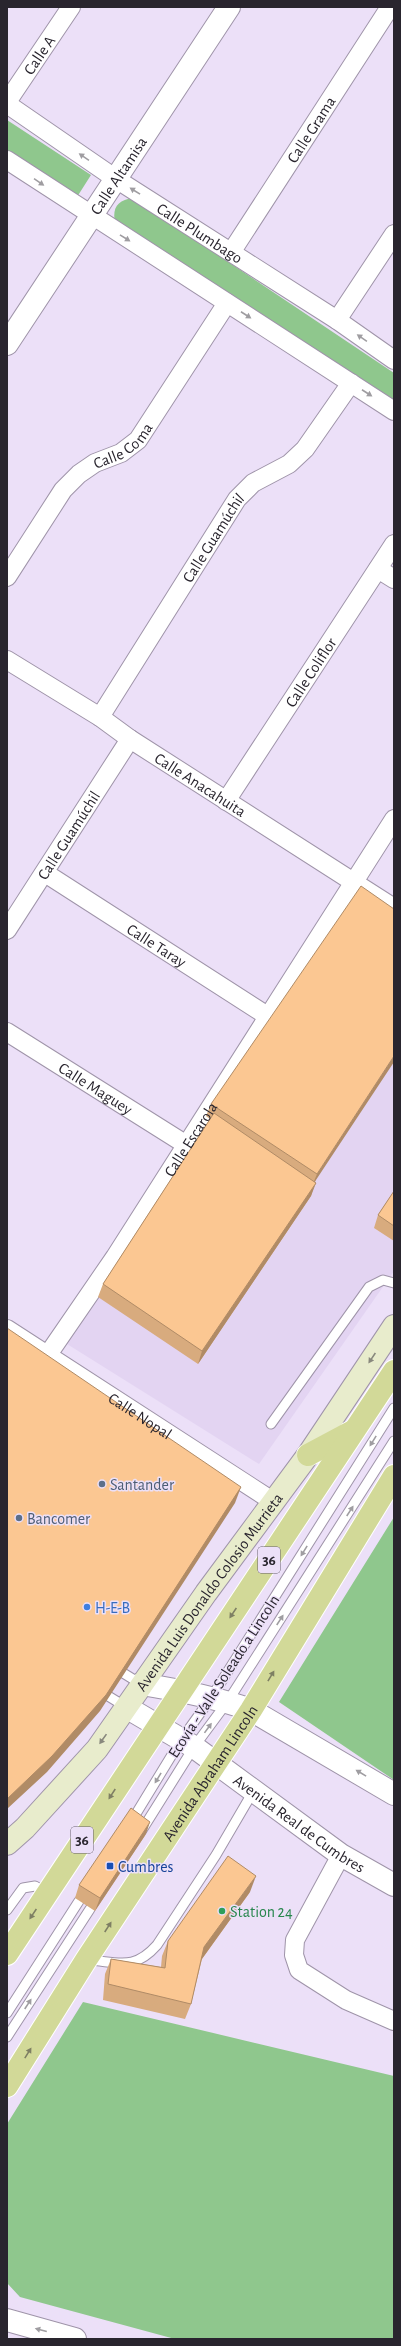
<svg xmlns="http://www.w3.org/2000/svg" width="401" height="2346" font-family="'Alegreya Sans',sans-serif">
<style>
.built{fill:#e3d4f2}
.green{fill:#8fc78d}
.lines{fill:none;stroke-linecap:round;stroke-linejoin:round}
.service-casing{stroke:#9f94a9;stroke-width:11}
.minor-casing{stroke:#9f94a9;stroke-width:20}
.tertiary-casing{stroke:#9f94a9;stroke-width:24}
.secondary-casing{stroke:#9f94a9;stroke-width:24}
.primary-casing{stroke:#fff;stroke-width:24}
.service{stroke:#fff;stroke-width:9}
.minor{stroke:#fff;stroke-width:18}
.tertiary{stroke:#fff;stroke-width:22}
.secondary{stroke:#e8eccc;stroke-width:22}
.primary{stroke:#d2d998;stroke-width:22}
.wall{fill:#d8ab7e}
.shaded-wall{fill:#b08b66}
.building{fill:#fbc792;stroke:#b08b66}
.oneway{fill:#9f9da1}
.oneway2{fill:#88887d}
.oneway3{fill:#7e7f63}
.service-dot{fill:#5c6f8a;stroke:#ece0f8;stroke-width:1.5}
.shop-dot{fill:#3f7fe0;stroke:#ece0f8;stroke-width:1.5}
.transit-dot{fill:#1a4fb4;stroke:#ece0f8;stroke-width:1.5}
.leisure-dot{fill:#2e9e5b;stroke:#ece0f8;stroke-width:1.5}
.labels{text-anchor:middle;stroke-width:3;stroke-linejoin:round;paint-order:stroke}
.shield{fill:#ece0f8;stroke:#645d6b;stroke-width:1}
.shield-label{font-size:15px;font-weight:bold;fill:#29252e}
.street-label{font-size:16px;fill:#29252e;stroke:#ece0f8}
.service-label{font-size:16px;fill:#4e5e75;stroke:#ece0f8;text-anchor:start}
.shop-label{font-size:16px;fill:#366cbe;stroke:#ece0f8;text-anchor:start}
.transit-label{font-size:16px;fill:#164399;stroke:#ece0f8;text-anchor:start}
.leisure-label{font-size:16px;fill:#27864d;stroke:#ece0f8;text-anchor:start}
</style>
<rect width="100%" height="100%" fill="#ece0f8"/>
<!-- built -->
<path class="built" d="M356,899l38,26v346l-135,193 -192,-120z"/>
<!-- green -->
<path class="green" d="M7,120l84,55 -14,22 -70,-47z
M133,198l261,175v30l-279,-180c-3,-16 3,-23 18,-25z
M394,1517v263l-115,-78z
M83,2002l311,74v263h-219l-155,-42 -13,-14v-159z"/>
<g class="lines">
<!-- service casing -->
<g class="service-casing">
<path id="service" d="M271,1424l98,-137 14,-7 11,3
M115,1668l26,16
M100,1691l26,16
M131,1822l50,-82 30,-42 183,-290
M142,1830l52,-83 34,-46 166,-260
M7,1910l16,-22 12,-2 13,7
M88,1960c31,2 46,11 69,-15l59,-90 38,-65
M7,2013l72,-112
M7,2037l83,-128"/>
</g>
<!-- minor casing -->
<g class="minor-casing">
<g id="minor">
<path id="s1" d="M7,102l64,-95"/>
<path id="s2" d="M7,104l109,75 221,141 57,40"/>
<path d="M7,160l387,251"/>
<path id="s3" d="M232,251l158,-244"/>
<path d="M337,320l57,-86"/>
<path d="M378,569l16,10"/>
<path id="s4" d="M7,577l56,-87 16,-16 16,-11 26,-10 17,-13 89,-137"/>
<path id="s5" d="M7,660l93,57 30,22 264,169"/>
<path id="s6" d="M100,717l137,-218 16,-16 36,-19 16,-15 46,-66"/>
<path id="s7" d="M226,801l168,-257"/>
<path id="s8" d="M45,873l224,144"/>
<path id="s9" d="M7,930l123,-191"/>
<path id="s10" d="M7,1032l178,112"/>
<path id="s11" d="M7,1329l267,173"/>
<path id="s12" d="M47,1356l68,-99 279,-438"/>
<path d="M341,1855l-46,85 -1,15 5,15 47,30 48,21"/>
</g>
</g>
<!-- tertiary casing -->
<g class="tertiary-casing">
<g id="tertiary">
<path id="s13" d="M7,344l222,-337"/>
<path d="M141,1684c38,6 74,13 110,26l143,84"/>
<path id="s14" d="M126,1707l68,40 147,108 53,30"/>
<path d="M7,2320l68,19"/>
</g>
</g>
<!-- secondary casing -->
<g class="secondary-casing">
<g id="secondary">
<path id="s15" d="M7,1844l18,-16 72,-79 109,-156 102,-138 86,-129"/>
</g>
</g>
<!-- primary casing -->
<g class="primary-casing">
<g id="primary">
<path d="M308,1455l45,-24"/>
<path d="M7,1954l387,-583"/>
<path id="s16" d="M7,2086l79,-126 165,-250 143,-234"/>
</g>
</g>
<!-- service -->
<use href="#service" class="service"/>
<!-- minor -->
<use href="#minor" class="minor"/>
<!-- tertiary -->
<use href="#tertiary" class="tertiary"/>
<!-- secondary -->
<use href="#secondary" class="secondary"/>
<!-- primary -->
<use href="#primary" class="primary"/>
</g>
<!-- wall -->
<path class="wall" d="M394,909l-83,287 -113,168 -100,-67 5,-13 107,-165 -4,-3 5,-12z
M394,1191v50l-20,-13 4,-13z
M146,1834l-51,77 -20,-13 4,-13z
M250,1892l-48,67 -11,45 -6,15 -82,-19 2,-26 6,-15 50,8 1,-11 6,-15z"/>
<!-- shaded-wall -->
<path class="shaded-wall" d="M394,1056v6l-82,124 5,-12z
M316,1183l-5,13 -113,168 4,-13z
M241,1487l-6,16 -135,208 -53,61 -40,37v-10z
M150,1822l-4,12 -51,77 5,-13z
M256,1876l-6,16 -51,71 5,-16z"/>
<!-- building -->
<path class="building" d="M361,886l33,23v147l-77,118 -106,-70z
M214,1113l102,70 -114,168 -99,-67z
M394,1191v35l-16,-11z
M7,1328l234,159 -135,208 -54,61 -45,43z
M131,1808l19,14 -50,76 -21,-13z
M228,1856l28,20 -52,71 -13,57 -83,-20 3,-25 54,9 3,-27z"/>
<!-- one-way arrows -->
<defs><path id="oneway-solid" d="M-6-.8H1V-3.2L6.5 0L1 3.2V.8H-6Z"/></defs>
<g class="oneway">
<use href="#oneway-solid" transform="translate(84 157) rotate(-146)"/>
<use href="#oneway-solid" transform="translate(39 182) rotate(34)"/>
<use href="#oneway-solid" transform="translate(135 191) rotate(-148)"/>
<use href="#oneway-solid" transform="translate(125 238) rotate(32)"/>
<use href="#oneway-solid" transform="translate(246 315) rotate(33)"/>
<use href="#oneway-solid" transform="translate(362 338) rotate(-145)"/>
<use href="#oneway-solid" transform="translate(367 393) rotate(33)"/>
<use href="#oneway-solid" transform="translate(373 1441) rotate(122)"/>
<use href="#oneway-solid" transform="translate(350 1511) rotate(-57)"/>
<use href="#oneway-solid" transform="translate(304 1551) rotate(122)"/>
<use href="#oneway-solid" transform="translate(280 1620) rotate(-57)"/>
<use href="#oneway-solid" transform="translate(208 1728) rotate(-54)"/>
<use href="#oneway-solid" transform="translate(361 1773) rotate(-149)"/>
<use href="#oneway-solid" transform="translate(158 1778) rotate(121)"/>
<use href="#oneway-solid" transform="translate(28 2004) rotate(-57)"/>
<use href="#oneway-solid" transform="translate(41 2330) rotate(-165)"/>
</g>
<g class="oneway2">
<use href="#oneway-solid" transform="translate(372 1358) rotate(124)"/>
<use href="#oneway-solid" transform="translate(103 1739) rotate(125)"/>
</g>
<g class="oneway3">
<use href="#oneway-solid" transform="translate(233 1613) rotate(124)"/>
<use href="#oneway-solid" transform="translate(271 1676) rotate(-59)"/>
<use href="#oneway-solid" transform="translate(112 1794) rotate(123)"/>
<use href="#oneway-solid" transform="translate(33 1914) rotate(124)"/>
<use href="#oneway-solid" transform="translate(108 1927) rotate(-57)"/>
<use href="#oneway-solid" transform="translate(28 2053) rotate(-58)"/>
</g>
<!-- markers -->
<g class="service-dot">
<circle cx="102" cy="1484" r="4"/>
<circle cx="19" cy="1518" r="4"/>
</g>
<circle class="shop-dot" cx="87" cy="1607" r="4"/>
<rect class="transit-dot" x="106" y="1862" width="8" height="8" rx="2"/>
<circle class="leisure-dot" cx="222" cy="1911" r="4"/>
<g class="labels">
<!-- shield labels -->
<g class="shield">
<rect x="258" y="1547" width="22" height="26" rx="3"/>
<rect x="71" y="1827" width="22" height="26" rx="3"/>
</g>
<g class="shield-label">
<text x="269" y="1565">36</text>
<text x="82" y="1845">36</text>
</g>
<!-- street labels -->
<g class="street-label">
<text dy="6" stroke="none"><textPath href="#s1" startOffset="57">Calle A</textPath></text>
<text dy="6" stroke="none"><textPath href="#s3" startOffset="145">Calle Grama</textPath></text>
<text dy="6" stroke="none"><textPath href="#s13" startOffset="202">Calle Altamisa</textPath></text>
<text dy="6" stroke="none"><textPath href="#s2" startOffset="232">Calle Plumbago</textPath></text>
<text dy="6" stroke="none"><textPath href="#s4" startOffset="179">Calle Coma</textPath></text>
<text dy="6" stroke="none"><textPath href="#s6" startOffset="212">Calle Guamúchil</textPath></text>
<text dy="6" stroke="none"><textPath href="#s7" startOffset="154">Calle Coliflor</textPath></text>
<text dy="6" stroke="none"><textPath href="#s5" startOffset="230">Calle Anacahuita</textPath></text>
<text dy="6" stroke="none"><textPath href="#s9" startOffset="113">Calle Guamúchil</textPath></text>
<text dy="6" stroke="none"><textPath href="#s8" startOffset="133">Calle Taray</textPath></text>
<text dy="6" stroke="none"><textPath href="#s10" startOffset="105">Calle Maguey</textPath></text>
<text dy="6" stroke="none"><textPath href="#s12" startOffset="260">Calle Escarola</textPath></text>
<text dy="6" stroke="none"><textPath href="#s11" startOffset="159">Calle Nopal</textPath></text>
<text dy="6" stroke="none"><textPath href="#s15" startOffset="324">Avenida Luis Donaldo Colosio Murrieta</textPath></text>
<text transform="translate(223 1676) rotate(-57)" y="6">Ecovía - Valle Soleado a Lincoln</text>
<text dy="6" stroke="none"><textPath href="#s16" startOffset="373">Avenida Abraham Lincoln</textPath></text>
<text dy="6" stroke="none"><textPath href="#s14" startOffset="209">Avenida Real de Cumbres</textPath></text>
</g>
<!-- service labels -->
<g class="service-label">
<text x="110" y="1490">Santander</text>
<text x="27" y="1524">Bancomer</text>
</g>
<!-- shop labels -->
<g class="shop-label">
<text x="95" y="1613">H-E-B</text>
</g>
<!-- transit labels -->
<g class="transit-label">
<text x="118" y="1872">Cumbres</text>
</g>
<!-- leisure labels -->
<g class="leisure-label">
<text x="230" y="1917">Station 24</text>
</g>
</g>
<!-- border -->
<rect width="401" height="2346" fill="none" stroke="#29252e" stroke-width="16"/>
</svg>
